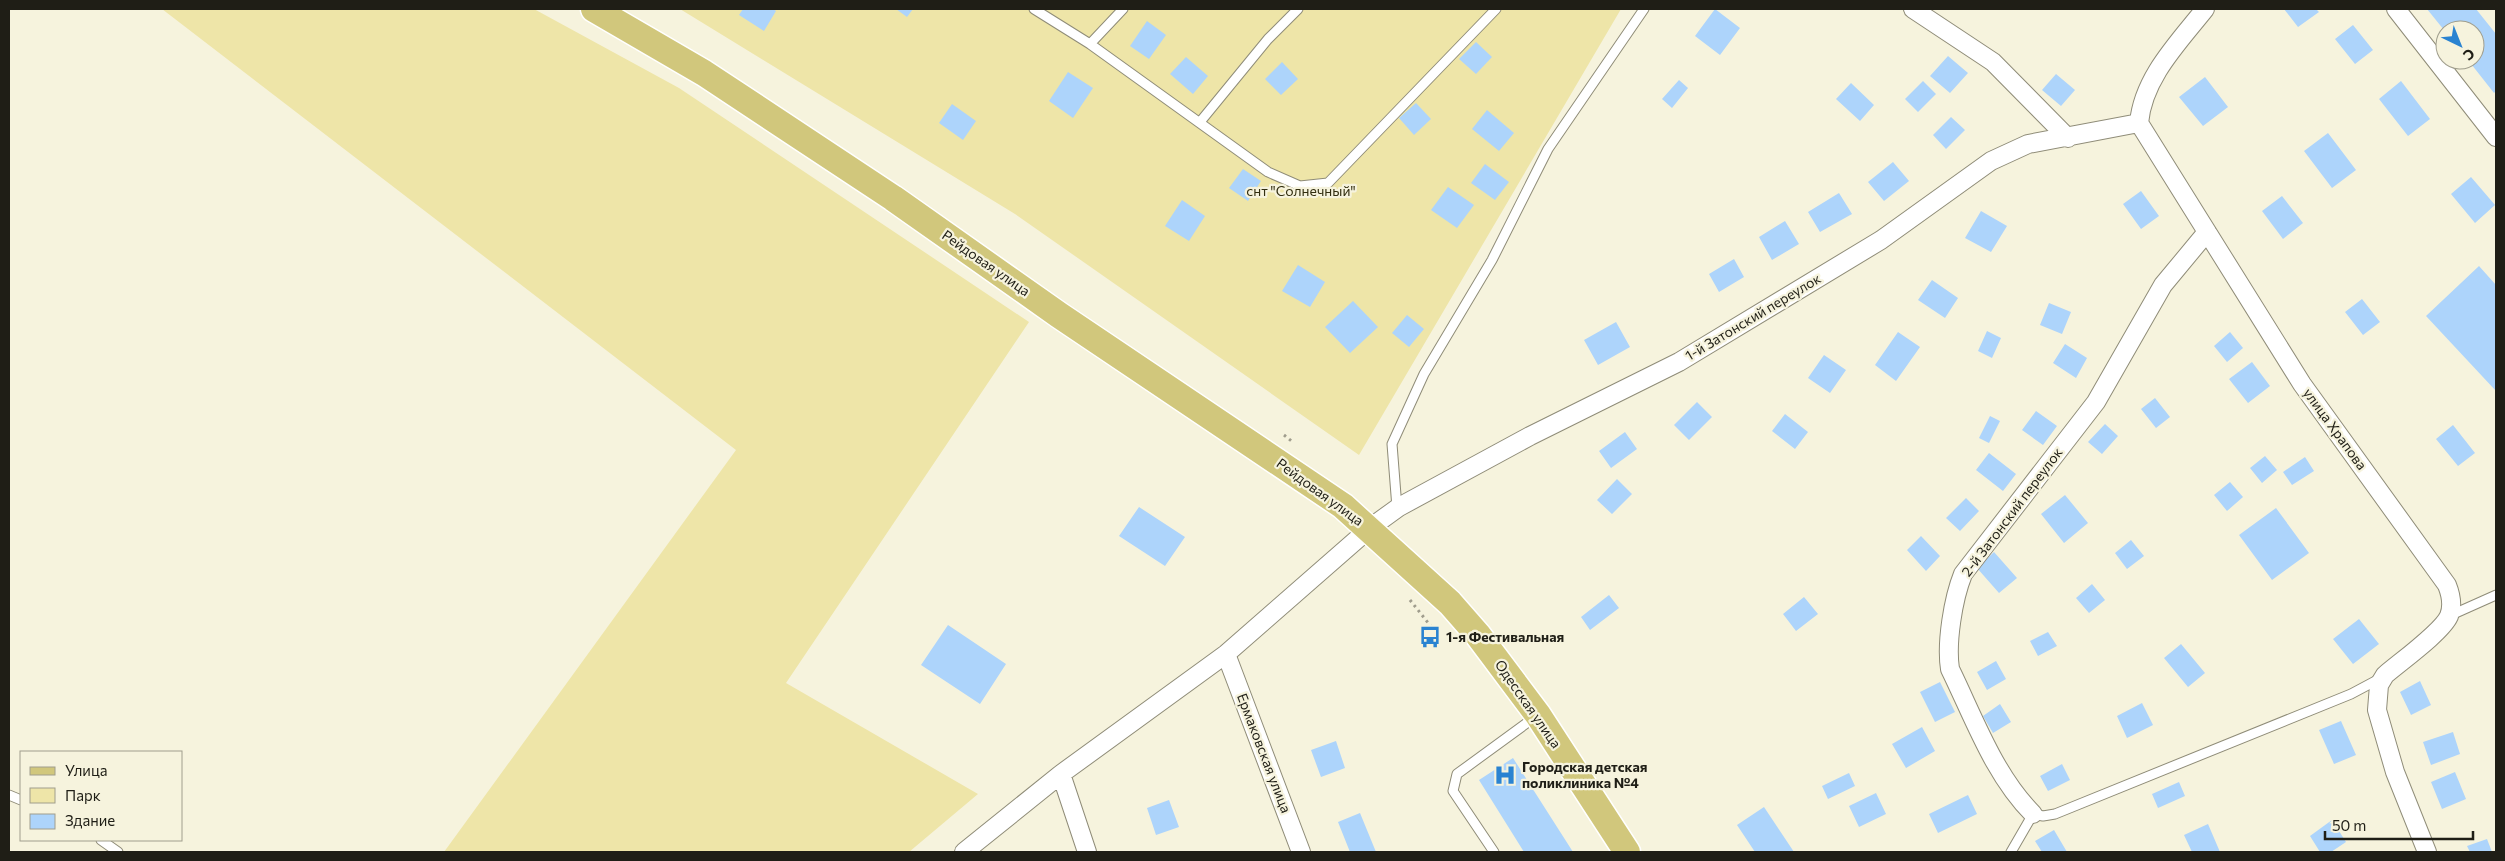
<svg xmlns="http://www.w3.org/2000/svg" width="2505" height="861" font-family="Commissioner,sans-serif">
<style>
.green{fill:#eee5a8}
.building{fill:#add4fb}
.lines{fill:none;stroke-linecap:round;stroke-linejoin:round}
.lane-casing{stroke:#8f8c78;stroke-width:11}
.street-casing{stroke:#8f8c78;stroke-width:20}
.primary-casing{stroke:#fff;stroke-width:29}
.path{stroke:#a09d8d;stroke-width:3;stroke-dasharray:2.5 4;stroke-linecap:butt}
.lane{stroke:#fff;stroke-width:9}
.street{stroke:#fff;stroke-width:18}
.primary{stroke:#d1c77c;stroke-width:26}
.labels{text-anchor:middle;stroke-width:4.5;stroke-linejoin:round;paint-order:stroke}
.park-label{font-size:14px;fill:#322e10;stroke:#f6f3dd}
.street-label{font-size:14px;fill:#1f1e16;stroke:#f6f3dd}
.poi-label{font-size:14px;font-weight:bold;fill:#1f1e16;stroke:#f6f3dd;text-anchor:start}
</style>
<rect width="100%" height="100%" fill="#f6f3dd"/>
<!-- green -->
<path class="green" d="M162,9h372l145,79 350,234 -243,361 192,111 -69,58h-465l292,-402z
M680,9h941l-262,446 -344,-241z"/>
<!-- building -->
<path class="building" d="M743,9h30l3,2 -12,20 -25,-16z
M896,9h17l-6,8z
M1715,9l25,19 -20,27 -25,-19z
M2284,9h32l3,3 -21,15z
M2427,9h49l20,25v57l-2,2 -26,-33h7v-30h-31z
M1147,21l19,14 -17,24 -19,-13z
M2353,25l20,25 -18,14 -20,-25z
M1476,42l16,15 -16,17 -17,-15z
M1948,56l20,17 -18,20 -20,-17z
M1186,57l22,19 -15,18 -23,-20z
M1282,62l16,17 -17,16 -16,-16z
M1068,72l25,16 -20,30 -24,-17z
M2056,74l19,16 -14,16 -19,-16z
M2205,77l23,30 -25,19 -24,-29z
M1679,80l9,8 -16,20 -10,-9z
M1923,81l13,13 -18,18 -13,-13z
M2401,81l29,38 -22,17 -29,-37z
M1851,83l23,22 -14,16 -24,-22z
M1416,103l15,16 -17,16 -15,-17z
M952,104l24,17 -13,19 -24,-17z
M1487,110l27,23 -15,18 -27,-22z
M1951,117l14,13 -19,19 -13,-14z
M2328,133l28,37 -24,18 -28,-37z
M1893,162l16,19 -25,20 -16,-19z
M1485,164l24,18 -14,18 -24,-17z
M1243,169l18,12 -13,20 -19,-13z
M2471,177l24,28 -20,18 -24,-29z
M1448,187l26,18 -17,23 -26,-18z
M2141,191l18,25 -18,13 -18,-25z
M1839,193l13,21 -32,18 -12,-20z
M2282,196l21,27 -20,16 -21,-28z
M1182,200l23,16 -16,25 -24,-15z
M1981,211l26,15 -16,26 -26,-14z
M1785,221l14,23 -27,16 -13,-23z
M1734,259l10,18 -25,15 -10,-18z
M1298,265l27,17 -15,25 -28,-16z
M2479,266l17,19v106l-70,-75z
M1932,280l26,18 -13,20 -27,-18z
M2362,299l18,23 -17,13 -18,-23z
M1353,301l25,26 -28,26 -25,-26z
M2049,303l22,9 -9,22 -22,-9z
M1407,315l17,14 -15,18 -17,-14z
M1616,322l14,25 -32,18 -14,-25z
M1987,331l14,7 -9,20 -14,-7z
M1898,332l22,15 -24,34 -21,-16z
M2230,332l13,16 -16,14 -13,-16z
M2065,344l22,14 -11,20 -23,-15z
M1824,355l22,15 -16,23 -22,-15z
M2252,362l18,24 -22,17 -19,-24z
M2155,398l15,19 -14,11 -15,-19z
M1697,402l15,15 -23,23 -15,-15z
M2036,411l21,15 -14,19 -21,-15z
M1785,414l23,18 -13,17 -23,-18z
M1990,416l10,5 -11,22 -10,-5z
M2105,424l13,12 -16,18 -14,-12z
M2453,425l22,28 -17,13 -22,-27z
M1625,432l12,17 -26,19 -12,-17z
M1989,453l27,21 -13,17 -27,-21z
M2265,456l12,14 -15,13 -12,-15z
M2305,457l9,14 -22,14 -9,-13z
M1617,479l15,15 -20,20 -15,-14z
M2230,482l13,15 -16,14 -13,-16z
M2065,495l23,28 -24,20 -23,-29z
M1966,498l13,13 -19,20 -14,-13z
M1139,507l46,30 -20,29 -46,-30z
M2276,508l33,45 -37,27 -33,-45z
M1921,536l19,20 -14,15 -19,-21z
M2131,540l13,16 -17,13 -12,-16z
M1994,552l23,26 -18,15 -22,-25z
M2092,584l13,16 -16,13 -13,-15z
M1609,595l10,13 -29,22 -9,-13z
M1804,597l14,17 -22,17 -13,-17z
M2359,619l20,25 -26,20 -20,-25z
M948,625l58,39 -26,40 -59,-39z
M2048,632l9,14 -19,10 -8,-15z
M2181,644l24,29 -17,14 -24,-29z
M1996,661l10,18 -19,11 -10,-18z
M2420,681l11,24 -20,10 -11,-23z
M1940,682l15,30 -20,10 -15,-30z
M2142,703l11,22 -26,13 -10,-22z
M2000,704l11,18 -18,11 -10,-17z
M2341,721l15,34 -22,9 -15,-34z
M1922,727l13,24 -29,17 -14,-24z
M2453,732l7,22 -29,11 -8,-23z
M1336,741l9,27 -24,9 -10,-27z
M1513,758l60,94h-49l-45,-72z
M2062,764l8,16 -22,11 -8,-15z
M2455,772l11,27 -24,10 -11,-27z
M1849,773l6,13 -27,13 -6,-13z
M2179,782l6,14 -27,12 -6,-14z
M1876,793l10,21 -27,13 -10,-21z
M1968,795l9,19 -39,19 -9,-19z
M1169,800l10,27 -23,8 -9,-27z
M1764,807l30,45h-39l-18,-27z
M1360,813l16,39h-26l-12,-30z
M2332,820l14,22 -15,10h-11l-10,-16z
M2208,824l12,28h-28l-8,-17z
M2054,830l13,22h-25l-7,-11z
M2487,839l5,13h-22l-3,-6z"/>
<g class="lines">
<!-- lane casing -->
<g class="lane-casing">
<path id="lane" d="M1034,9l56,35 178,128 32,14 28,-3 168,-174
M1090,44l33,-35
M1200,122l68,-83 30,-30
M1397,508l-5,-64 32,-70 68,-114 56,-111 96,-140
M2449,616l47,-21
M9,795l12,5
M101,840l17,12
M1494,852l-41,-61 4,-17 78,-57
M2011,852l22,-38 10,2 12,-2 296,-120 30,-16"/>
</g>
<!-- street casing -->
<g class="street-casing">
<path id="street" d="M1913,9l80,53 75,76
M2205,9c-27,34 -62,69 -66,114l163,261 145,201c4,10 6,21 2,31 -7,16 -49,46 -64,59l-6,10 -2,25 18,62 32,80
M2396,9l100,128
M1226,654l75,198
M1061,774l26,78
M2033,814c-39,-39 -59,-96 -83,-145 -4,-26 3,-70 13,-95l133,-172 67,-117 44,-53
M964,852l97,-78 165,-120 144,-126 29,-21 131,-71 149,-74 202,-122 110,-79 37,-17 111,-21"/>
</g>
<!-- primary casing -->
<g class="primary-casing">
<path id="primary" d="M594,9l110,64 189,125 166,117 284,191 107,97 28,32 60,80 89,137"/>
</g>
<!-- path -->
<path class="path" d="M1284,435l10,8
M1410,600l23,29"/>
<!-- lane -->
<use href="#lane" class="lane"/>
<!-- street -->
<use href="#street" class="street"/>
<!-- primary -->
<use href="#primary" class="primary"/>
</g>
<!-- icons -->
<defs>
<g id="bus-bare" transform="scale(1.725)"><path d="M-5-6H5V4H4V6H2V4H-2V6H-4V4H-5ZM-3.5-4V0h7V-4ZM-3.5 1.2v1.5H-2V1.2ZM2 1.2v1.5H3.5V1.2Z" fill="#2a83d1" stroke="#f6f3dd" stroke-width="2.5" paint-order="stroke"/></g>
<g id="hospital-bare" transform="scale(1.725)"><path d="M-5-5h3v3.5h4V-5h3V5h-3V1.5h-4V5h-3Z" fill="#2a83d1" stroke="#f6f3dd" stroke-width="2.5" paint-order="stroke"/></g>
</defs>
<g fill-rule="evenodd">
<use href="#bus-bare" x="1430" y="637"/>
<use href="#hospital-bare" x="1505" y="775"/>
</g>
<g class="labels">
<!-- park labels -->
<g class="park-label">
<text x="1301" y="196">снт "Солнечный"</text>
</g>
<!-- street labels -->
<g class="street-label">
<text transform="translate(986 263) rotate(35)" y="5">Рейдовая улица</text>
<text transform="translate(1753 317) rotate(-31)" y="5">1-й Затонский переулок</text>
<text transform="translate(2335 429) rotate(54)" y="5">улица Храпова</text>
<text transform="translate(1320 492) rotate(36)" y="5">Рейдовая улица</text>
<text transform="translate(2012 512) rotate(-53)" y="5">2-й Затонский переулок</text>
<text transform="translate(1528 704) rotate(55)" y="5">Одесская улица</text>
<text transform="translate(1264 753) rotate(69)" y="5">Ермаковская улица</text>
</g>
<!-- poi labels -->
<g class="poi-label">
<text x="1446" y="642">1-я Фестивальная</text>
<text x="1522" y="772">Городская детская<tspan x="1522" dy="16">поликлиника №4</tspan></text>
</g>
</g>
<!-- border -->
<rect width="2505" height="861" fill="none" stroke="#1f1e16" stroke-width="20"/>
<!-- legend -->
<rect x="20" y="751" width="162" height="90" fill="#f6f3dd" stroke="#a09e8d"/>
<rect x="30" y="767" width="25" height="8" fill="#d1c77c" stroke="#a09e8d"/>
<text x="65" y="776" font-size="15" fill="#1f1e16">Улица</text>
<rect x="30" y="788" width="25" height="15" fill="#eee5a8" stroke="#a09e8d"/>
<text x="65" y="801" font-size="15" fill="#1f1e16">Парк</text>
<rect x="30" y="814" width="25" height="15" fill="#add4fb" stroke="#a09e8d"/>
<text x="65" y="826" font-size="15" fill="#1f1e16">Здание</text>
<!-- north arrow -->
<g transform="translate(2460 45) rotate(137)"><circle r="24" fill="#f6f3dd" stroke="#a09e8d"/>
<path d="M0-4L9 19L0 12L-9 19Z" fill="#2a83d1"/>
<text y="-8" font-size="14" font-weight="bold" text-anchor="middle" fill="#1f1e16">С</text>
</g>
<!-- scale -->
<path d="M2325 831v8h148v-8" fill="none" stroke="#1f1e16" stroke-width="2.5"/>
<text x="2332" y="831" font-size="15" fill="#1f1e16" stroke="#f6f3dd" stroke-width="4" paint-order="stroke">50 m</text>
</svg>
